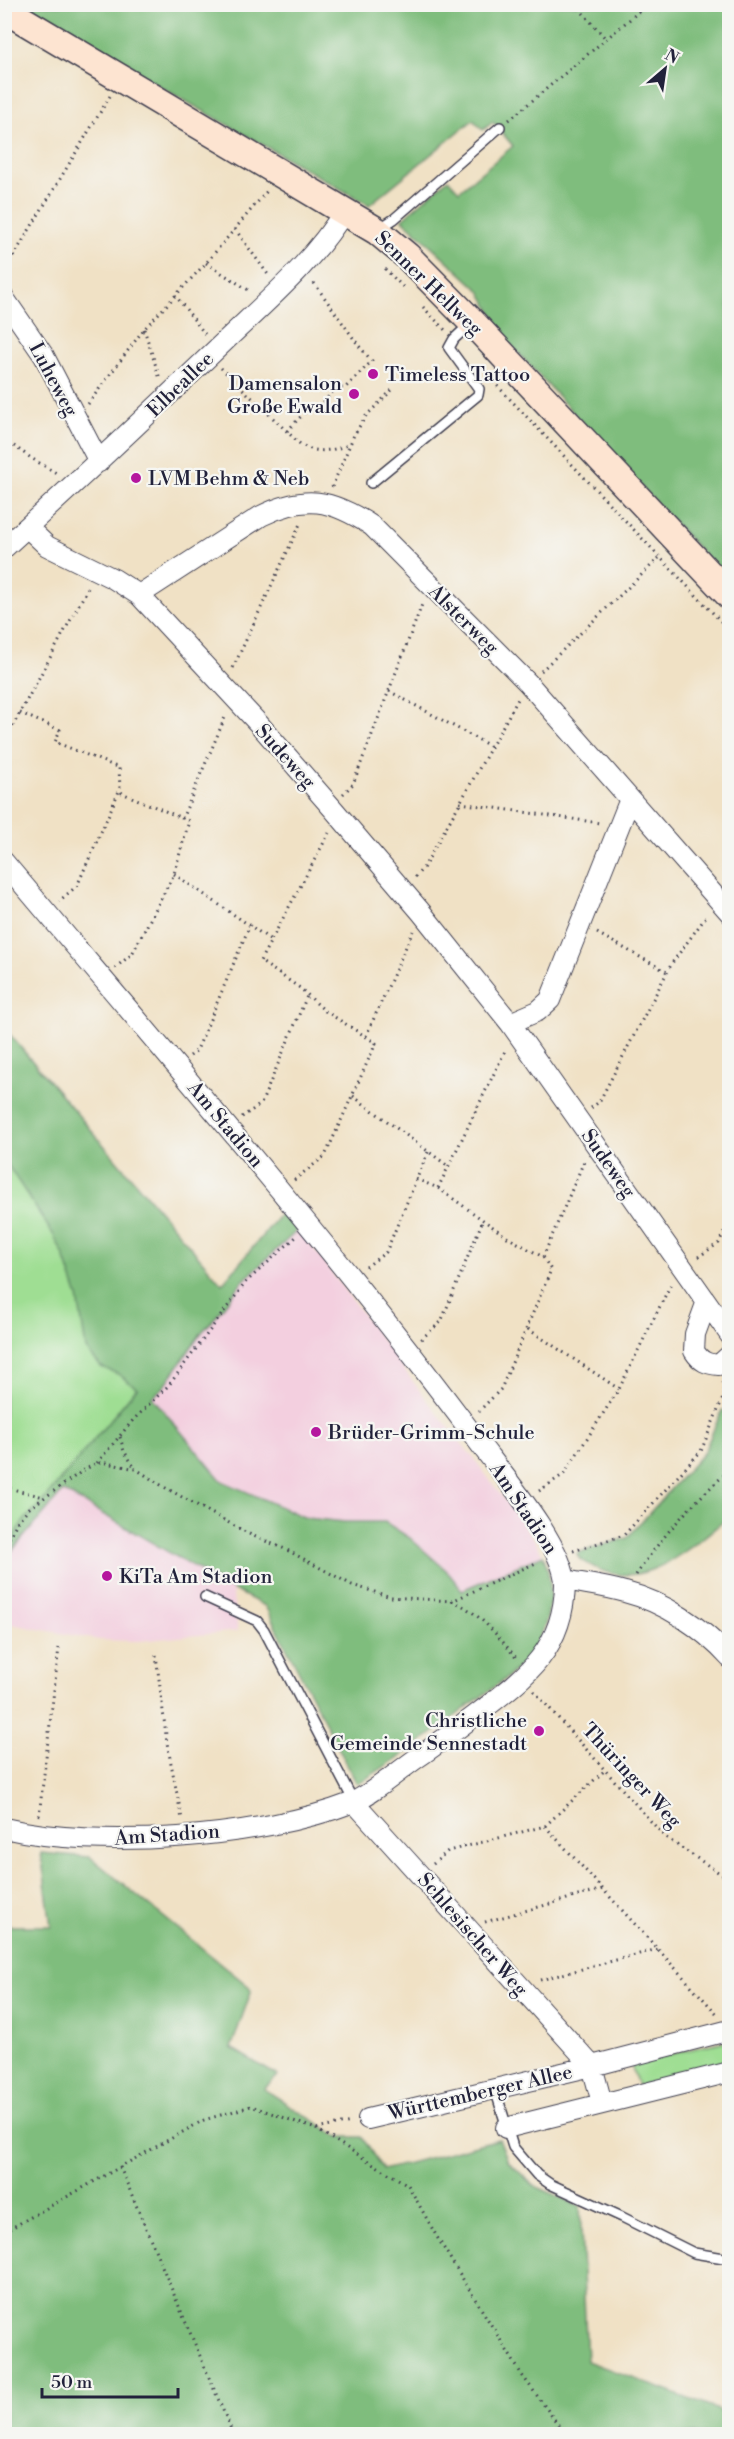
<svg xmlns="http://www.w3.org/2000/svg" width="734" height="2439" font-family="'Libre Bodoni',serif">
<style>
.built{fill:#f3cfdf}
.green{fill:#9fde93;stroke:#608067;stroke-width:1.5}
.forest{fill:#7fbd7d;stroke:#50705c;stroke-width:1.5}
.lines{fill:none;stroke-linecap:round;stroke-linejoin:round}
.lane-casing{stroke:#413f50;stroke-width:12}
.street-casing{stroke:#413f50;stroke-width:22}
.secondary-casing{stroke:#413f50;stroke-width:30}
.path{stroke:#413f50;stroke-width:3;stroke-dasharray:1.5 4.5;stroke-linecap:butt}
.lane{stroke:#fff;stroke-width:9}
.street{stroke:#fff;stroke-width:20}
.secondary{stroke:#fde4d1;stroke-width:27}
.poi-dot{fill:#b5179e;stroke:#f6f6f2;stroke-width:2}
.labels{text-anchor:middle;stroke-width:4.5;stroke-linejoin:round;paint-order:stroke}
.street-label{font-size:20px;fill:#22223b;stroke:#f6f6f2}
.poi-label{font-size:20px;fill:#22223b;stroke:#f6f6f2;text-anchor:start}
</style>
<rect width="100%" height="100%" fill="#f6f6f2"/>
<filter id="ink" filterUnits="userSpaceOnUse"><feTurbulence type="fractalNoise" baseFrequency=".0167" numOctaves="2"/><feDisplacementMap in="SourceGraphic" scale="12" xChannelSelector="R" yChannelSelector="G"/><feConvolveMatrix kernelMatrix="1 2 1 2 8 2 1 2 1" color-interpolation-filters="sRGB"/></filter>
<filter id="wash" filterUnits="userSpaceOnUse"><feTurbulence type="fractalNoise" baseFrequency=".008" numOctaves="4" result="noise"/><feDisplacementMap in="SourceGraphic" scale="24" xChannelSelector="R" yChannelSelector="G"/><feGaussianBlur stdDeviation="1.35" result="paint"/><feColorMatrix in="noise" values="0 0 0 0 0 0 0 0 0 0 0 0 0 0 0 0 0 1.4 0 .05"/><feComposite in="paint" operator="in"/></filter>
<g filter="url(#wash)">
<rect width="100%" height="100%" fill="#f0e1c5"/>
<!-- built -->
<path class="built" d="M299,1229l130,174 46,57 60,81 8,14 -81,35 -16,-20 -36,-32 -25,-16h-40l-39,-4 -84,-37 -70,-83 11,-10 39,-56 12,-13 29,-38z
M63,1490l169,99 6,42 -100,10 -39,-1 -94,-17 1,-65z"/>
<!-- green -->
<path class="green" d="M4,1028l218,257 -217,262h-1z
M729,2040v24l-91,22 -7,-22z"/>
<!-- forest -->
<path class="forest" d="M21,5h708v577l-221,-240 -28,-51 -78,-72 46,-40 11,12 54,-45 -20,-24 -10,8 -10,-10 -104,85 -261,-148z
M4,1028l218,256 62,-74 15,19 -56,52 -29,38 -12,13 -39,56 -11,9 70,84 84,37 39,4h40l25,16 36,32 16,20 81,-35c14,35 7,75 -17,104 -16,19 -40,33 -60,49 -35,27 -70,53 -109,76l-92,-178 -33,-17 -169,-98 -57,67c7,-22 13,-36 32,-51l99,-119 -19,-14 -17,-7 -15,-18 -8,-52 -14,-41 -11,-22 -48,-73z
M722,1410l7,3v104c-45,35 -93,85 -151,40l-1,-4 50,-15 77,-86z
M41,1853l49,4 162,132 -21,59 47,28 -14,13 75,48h23l21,33 116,-31 9,22 25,24 47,21 7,155 142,53v20h-724v-508h46z"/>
</g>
<g filter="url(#ink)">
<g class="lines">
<!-- lane casing -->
<g class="lane-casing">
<path id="lane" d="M379,229l15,-10 106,-92
M371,483l107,-88 1,-6 -30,-41 5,-9 16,-15
M205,1597l52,24 7,9 90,172
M495,2089l18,58 24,28 13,9 72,33 72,36 36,6"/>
</g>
<!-- street casing -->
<g class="street-casing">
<path id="street" d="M4,298l40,58 55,106
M27,527l20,19 67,33 25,16 119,128 76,87 87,102 89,111 220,312
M4,548c75,-68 148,-137 221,-207 42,-40 90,-81 120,-131
M139,595l122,-79c44,-22 70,-17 111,10l156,157 202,230
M4,862c159,189 322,376 470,574 23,32 91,110 91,148 -1,64 -38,92 -84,127 -21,16 -42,32 -64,47 -20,14 -45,36 -66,45 -90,35 -254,47 -347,25
M510,1023l28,-12 12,-11 80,-201
M706,1304l-11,30 -1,17c7,11 13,13 25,14l11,-10
M565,1580c20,4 40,6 60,12 39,10 77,35 105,66
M354,1802l238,264 10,37
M368,2119l224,-53 138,-36
M506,2128l224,-56"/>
</g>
<!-- secondary casing -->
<g class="secondary-casing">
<path id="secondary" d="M4,9l373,222 30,25 65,66 258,274"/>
</g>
<!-- path -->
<path class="path" d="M575,4l32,36
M509,120l139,-116
M235,229l34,47
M206,263l44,28
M385,269l19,19
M4,272l106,-176
M175,295l30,39
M423,307l23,24
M144,329l16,50
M221,368l79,76c16,10 29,7 46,2l2,2
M489,377l241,254
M88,404l56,-75 62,-66 61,-72
M287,431l22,-23 12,-3 15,-17h9l27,-27 -13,-15 -47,-66
M4,439l27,19 27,16
M332,487l22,-52 12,-19 28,-28
M723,555l7,-7
M233,668l68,-146
M541,671l118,-113
M389,691l101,55
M20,713l40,17 -5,12 64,26 1,21 -43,97 -18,15
M4,742l84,-154
M343,794l10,-10 70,-182
M460,803l140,20
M182,819l44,-104
M174,874l97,66
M415,877l9,-10 94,-168
M597,933l70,39
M115,968l17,-14 42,-80 15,-53 -67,-28 -2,-4
M366,1036l47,-105
M190,1056l7,-6 53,-125
M353,1096l95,70
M591,1108l8,-6 73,-139 36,-49
M242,1117l19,-13 46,-108
M416,1179l22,9 69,49 36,20 8,13 -50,119 -22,22
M294,1180l31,-24 51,-113 -51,-32 -25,-23 -40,-27 69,-128
M438,1188l68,-139
M543,1257l42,-98
M698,1257l21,-14 11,-25
M366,1267l20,-15 42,-100
M528,1329l91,60
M421,1339l20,-17 42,-102
M120,1437l4,14 11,17
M97,1463l37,-44 35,-34 77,-103 50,-45
M4,1487l40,10
M539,1491l25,-17 55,-85 52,-105
M4,1549l13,-27 11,-13 56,-39 13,-7h9l30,6 28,18 87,48 34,14 67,36 39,12 61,4 86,-39
M573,1551l51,-16 77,-84 24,-58 -2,-12
M636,1575c26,-39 58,-74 94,-105
M452,1601c24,8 49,38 65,58
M156,1655l11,88 15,76
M534,1691l131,146 65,43
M39,1816l20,-168
M545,1826l173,189
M433,1864l15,-13 97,-25 60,-56
M485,1922l118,-33
M540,1980l118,-31
M316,2129l92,56 29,52 85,138 43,59
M120,2167l113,267
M4,2232l200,-112 47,-14 65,23 35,-7"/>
<!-- lane -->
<use href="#lane" class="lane"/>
<!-- street -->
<use href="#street" class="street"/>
<!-- secondary -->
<use href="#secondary" class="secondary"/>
</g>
</g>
<!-- markers -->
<g class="poi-dot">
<circle cx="373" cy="374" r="6"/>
<circle cx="354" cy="394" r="6"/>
<circle cx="136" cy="478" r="6"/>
<circle cx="316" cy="1432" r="6"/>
<circle cx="107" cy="1576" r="6"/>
<circle cx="539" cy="1731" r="6"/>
</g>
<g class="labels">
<!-- street labels -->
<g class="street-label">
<text transform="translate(429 283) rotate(44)" y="7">Senner Hellweg</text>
<text transform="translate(54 379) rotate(62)" y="7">Luheweg</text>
<text transform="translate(180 384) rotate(-44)" y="7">Elbeallee</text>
<text transform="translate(464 619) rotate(45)" y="7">Alsterweg</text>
<text transform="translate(286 756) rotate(48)" y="7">Sudeweg</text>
<text transform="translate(226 1124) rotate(50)" y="7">Am Stadion</text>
<text transform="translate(609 1163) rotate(55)" y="7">Sudeweg</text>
<text transform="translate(524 1508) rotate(56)" y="7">Am Stadion</text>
<text transform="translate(632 1775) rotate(47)" y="7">Thüringer Weg</text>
<text transform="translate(167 1834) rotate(-4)" y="7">Am Stadion</text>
<text transform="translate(473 1934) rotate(49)" y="7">Schlesischer Weg</text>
<text transform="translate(480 2092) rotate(-13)" y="7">Württemberger Allee</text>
</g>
<!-- poi labels -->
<g class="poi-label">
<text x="385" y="381">Timeless Tattoo</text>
<text x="342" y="390" text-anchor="end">Damensalon<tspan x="342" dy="23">Große Ewald</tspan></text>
<text x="148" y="485">LVM Behm &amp; Neb</text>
<text x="328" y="1439">Brüder-Grimm-Schule</text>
<text x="119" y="1583">KiTa Am Stadion</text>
<text x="527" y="1727" text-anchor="end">Christliche<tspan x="527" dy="23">Gemeinde Sennestadt</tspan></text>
</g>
</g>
<!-- margin -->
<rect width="734" height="2439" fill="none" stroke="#f6f6f2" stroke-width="24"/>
<!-- north arrow -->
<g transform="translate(665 69) rotate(29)" stroke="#f6f6f2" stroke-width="4.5" paint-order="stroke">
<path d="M0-4.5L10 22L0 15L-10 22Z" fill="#22223b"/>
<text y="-9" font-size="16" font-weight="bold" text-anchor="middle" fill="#22223b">N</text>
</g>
<!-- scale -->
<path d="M42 2388v9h136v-9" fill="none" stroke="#22223b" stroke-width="3"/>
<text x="51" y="2388" font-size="18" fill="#22223b" stroke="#f6f6f2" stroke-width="4.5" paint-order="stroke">50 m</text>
</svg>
